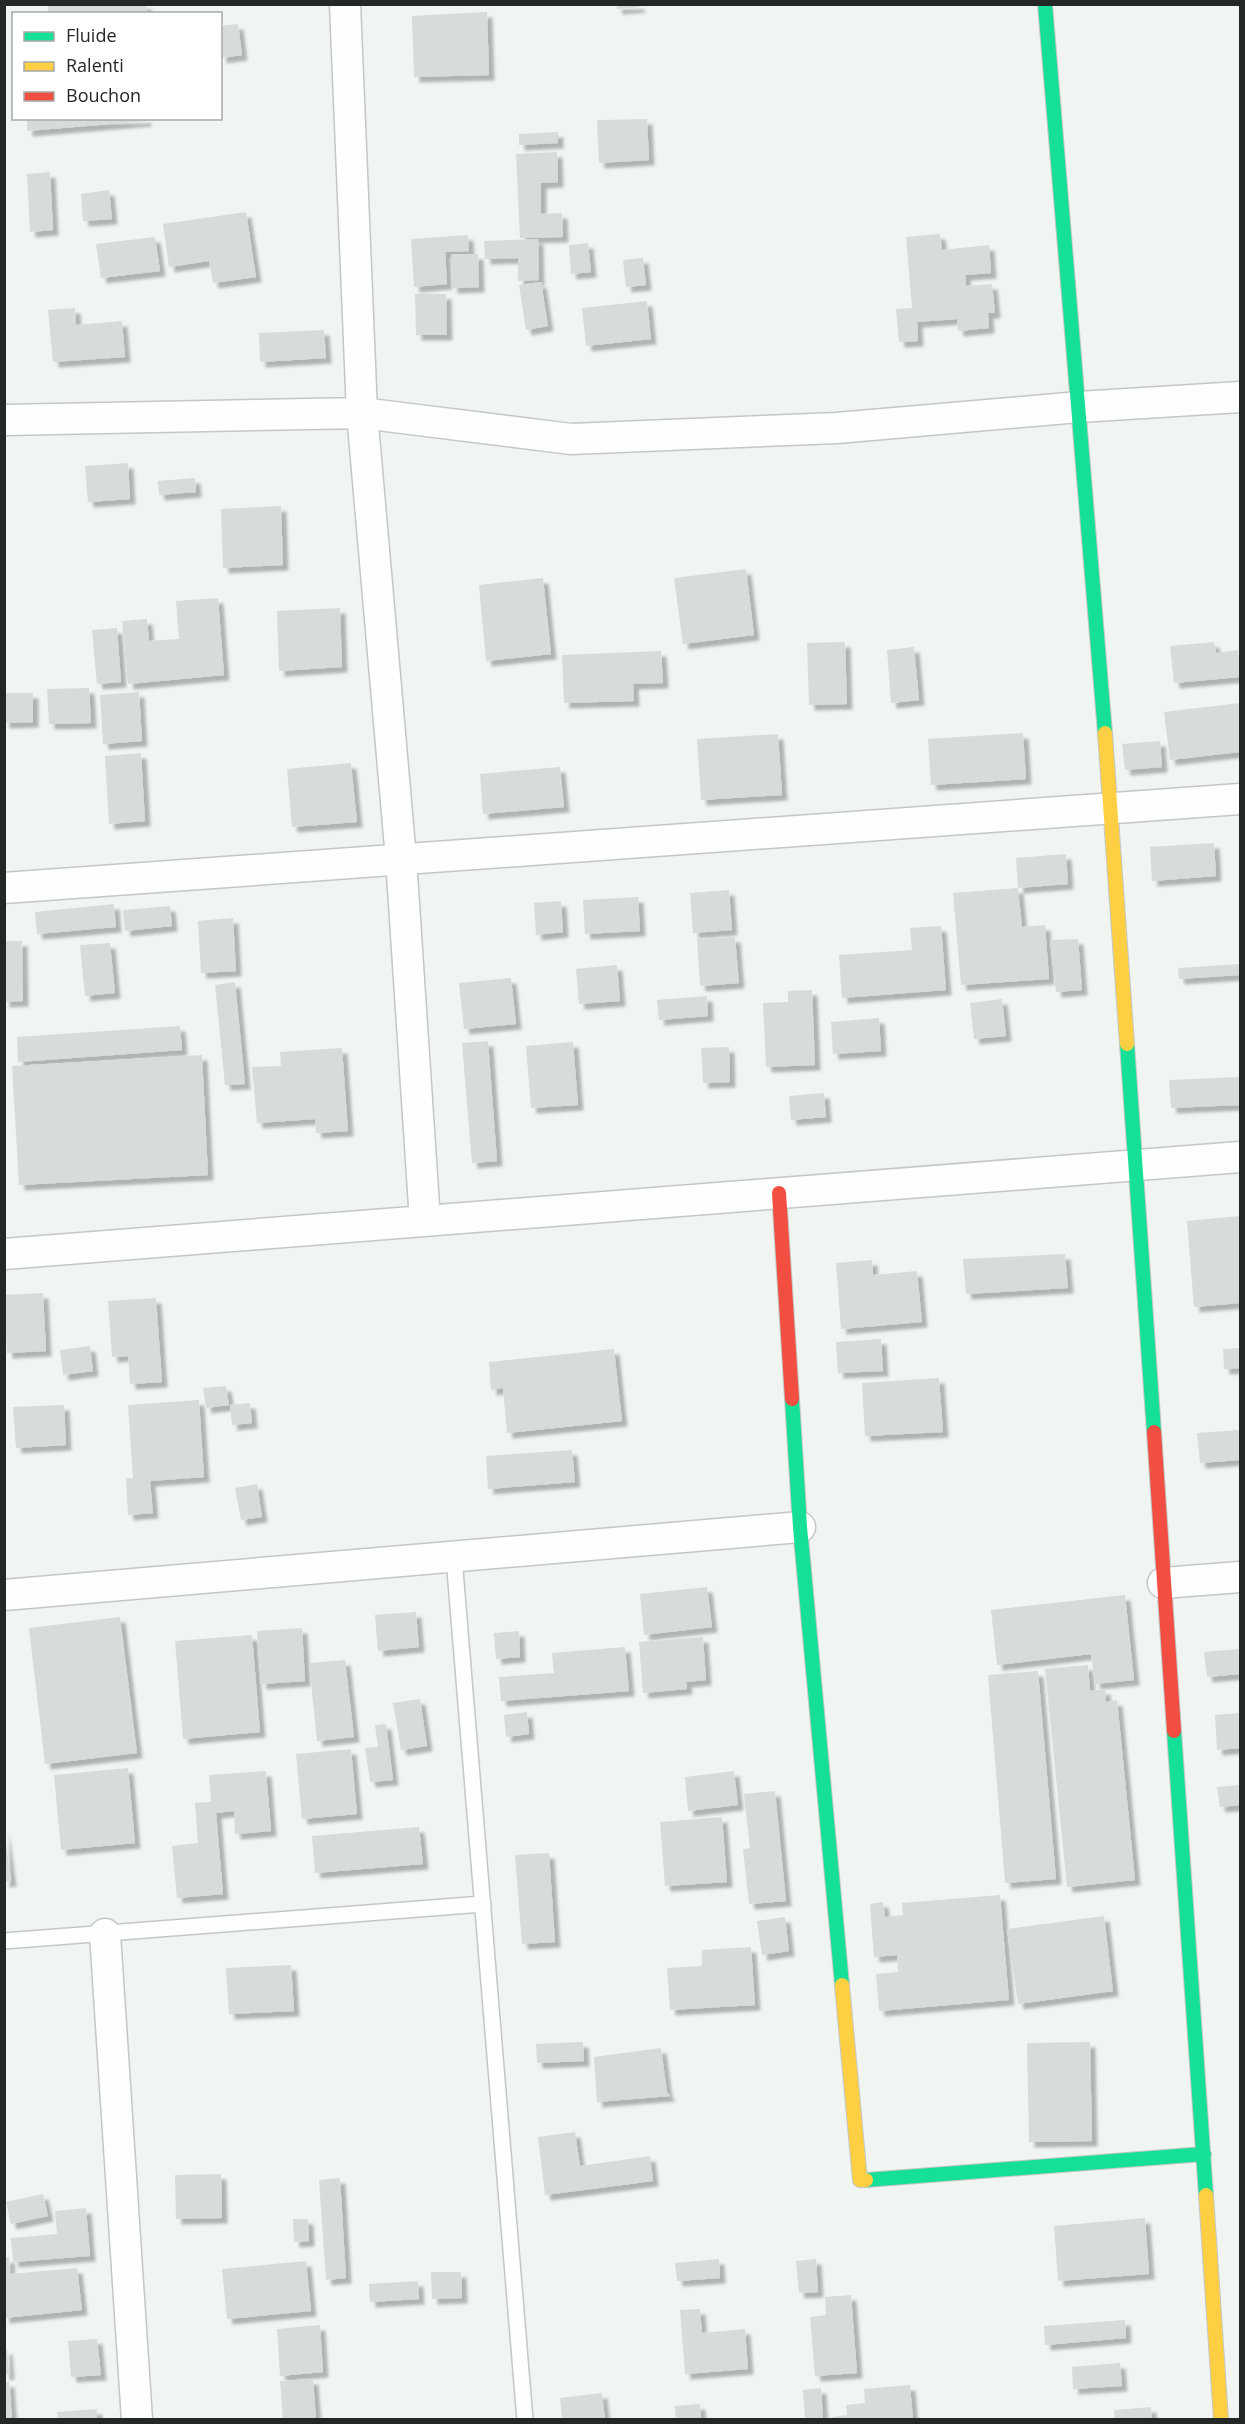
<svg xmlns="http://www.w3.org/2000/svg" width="1245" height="2424" font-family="'Open Sans',sans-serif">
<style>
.building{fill:#d7dbd9;filter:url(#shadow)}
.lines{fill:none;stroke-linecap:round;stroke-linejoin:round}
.lane-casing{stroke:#c3c7c5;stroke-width:18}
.street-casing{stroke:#c3c7c5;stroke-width:33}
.fast-casing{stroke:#c3c7c5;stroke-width:16}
.slow-casing{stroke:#c3c7c5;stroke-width:16}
.jam-casing{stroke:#c3c7c5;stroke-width:16}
.lane{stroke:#fdfefd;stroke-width:15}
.street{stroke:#fdfefd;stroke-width:30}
.fast{stroke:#16e098;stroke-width:14}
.slow{stroke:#ffcf43;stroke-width:14}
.jam{stroke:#f24e42;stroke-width:14}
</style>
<defs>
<filter id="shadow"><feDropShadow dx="5.5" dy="5.5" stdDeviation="1.5" flood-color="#0004"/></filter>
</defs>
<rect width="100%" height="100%" fill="#f0f5f2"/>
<!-- building -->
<path class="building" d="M65,4h81l1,10h-99v-8z
M616,4h23l1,3 -23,2z
M487,12l2,63 -75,2 -2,-61z
M238,24l4,31 -21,3 -1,-32z
M27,118h119v3l-119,10z
M647,119l2,41 -50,3 -2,-43z
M558,132v11l-39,2v-11z
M557,152l1,30 -17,1v31l21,-1 1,24 -43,1 -4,-84z
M50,172l3,58 -23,2 -3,-58z
M109,190l3,29 -29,2 -2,-27z
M246,212l10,65 -43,6 -4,-22 -40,6 -6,-43z
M940,234l2,16 47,-5 2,28 -26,2 1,11 26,-2 3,29h-7l1,15 -31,3 -1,-12 -40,3 1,19 -19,1 -3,-33 16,-1 -6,-71z
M468,235l1,16 -24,1 2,32 -33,3 -3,-48z
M155,237l5,34 -59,7 -5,-34z
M538,239l1,41 -21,1v-23l-33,1 -1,-18z
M588,243l3,29 -20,2 -2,-29z
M451,254h27l1,33 -27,1z
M643,258l3,27 -20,2 -3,-27z
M541,282l7,44 -22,4 -7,-45z
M415,294h31l1,41h-31z
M647,301l4,38 -65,7 -4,-38z
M75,308l1,17 46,-4 3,36 -72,5 -5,-52z
M324,330l2,28 -66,4 -1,-29z
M128,463l2,36 -42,3 -3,-36z
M195,478l1,14 -37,3 -1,-14z
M281,506l2,59 -60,3 -2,-59z
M746,569l8,66 -71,9 -9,-66z
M543,578l8,76 -65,7 -7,-76z
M218,598l6,77 -96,9 -6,-63 25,-2 2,22 30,-2 -3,-38z
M340,608l2,59 -63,4 -2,-60z
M117,628l4,54 -24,2 -5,-54z
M845,642l2,62 -38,1 -2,-62z
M1214,642l2,11 22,-3 2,27 -66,6 -4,-37z
M914,647l5,53 -28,3 -4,-53z
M661,651l2,32 -30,1 1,17 -70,2 -2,-48z
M89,688l2,35 -42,1 -2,-35z
M139,692l3,49 -39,3 -3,-49z
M4,693h29v29l-29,1z
M1240,703v49l-70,8 -6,-48z
M1023,733l3,46 -95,6 -3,-46z
M778,734l4,61 -81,5 -4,-61z
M1160,741l2,26 -37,3 -3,-26z
M141,753l4,68 -36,3 -4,-68z
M351,763l6,59 -65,5 -5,-58z
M560,767l4,40 -81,7 -3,-40z
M1214,843l2,33 -64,5 -2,-34z
M1066,854l2,30 -50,4 -2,-30z
M1018,888l4,39 23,-2 4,54 -88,6 -8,-92z
M729,890l3,40 -39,3 -3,-40z
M638,897l2,34 -55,3 -2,-34z
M561,901l2,31 -27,3 -2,-32z
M114,904l2,23 -79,7 -2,-22z
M170,906l2,20 -47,5 -2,-21z
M233,918l3,53 -35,2 -3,-52z
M941,926l5,64 -104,8 -3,-43 73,-5 -2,-22z
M735,937l4,46 -39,3 -3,-47z
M1078,939l4,51 -26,2 -6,-52z
M4,941h18l1,60 -19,1z
M110,943l5,50 -30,3 -5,-51z
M1240,964v11l-61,4 -1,-11z
M617,965l3,36 -41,3 -3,-35z
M511,978l5,46 -52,5 -5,-46z
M235,982l10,102 -20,1 -10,-100z
M812,990l3,75 -49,2 -3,-64 25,-1v-11z
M707,996l1,20 -49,4 -2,-20z
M1002,999l4,37 -32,3 -4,-36z
M879,1018l2,33 -48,3 -2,-32z
M180,1026l2,24 -164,12 -1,-25z
M488,1041l9,120 -25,2 -10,-120z
M573,1042l5,63 -47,3 -5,-62z
M729,1047l1,35 -27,1 -2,-35z
M342,1048l6,83 -32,2 -1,-14 -58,4 -5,-56 29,-1 -1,-14z
M202,1055l6,120 -189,10 -7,-119z
M1240,1077v28l-69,3 -2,-28z
M824,1093l2,24 -35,3 -2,-24z
M1240,1216v87l-46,4 -7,-86z
M1065,1254l3,34 -102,6 -3,-35z
M872,1260l1,15 44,-4 5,51 -81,7 -5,-66z
M43,1293l3,58 -39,2 -3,-58z
M156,1298l6,84 -32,2 -2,-28 -16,1 -4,-56z
M881,1339l2,32 -45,2 -2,-31z
M90,1346l3,25 -30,4 -3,-25z
M1240,1348v20l-16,1 -1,-20z
M614,1349l8,72 -115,12 -4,-45 -12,2 -2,-28z
M939,1378l4,54 -78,4 -3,-53z
M226,1386l3,19 -23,3 -3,-20z
M199,1400l5,77 -54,4 3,32 -25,2 -2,-37h7l-5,-73z
M250,1403l2,20 -20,2 -2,-20z
M64,1405l2,40 -50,3 -3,-41z
M1240,1430v30l-40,3 -3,-30z
M572,1450l3,32 -87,7 -2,-33z
M257,1484l5,33 -21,3 -6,-32z
M707,1587l5,40 -68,8 -4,-41z
M1125,1595l9,85 -39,4 -4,-30 -94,11 -6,-55z
M416,1612l3,35 -41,4 -3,-36z
M120,1617l17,136 -92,11 -16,-136z
M302,1628l3,53 -44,3 -4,-53z
M519,1631l1,26 -24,2 -2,-26z
M252,1635l8,97 -77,7 -8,-98z
M703,1637l3,43 -20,2 1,7 -44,4 -4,-51z
M625,1647l4,44 -128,10 -2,-24 55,-4 -2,-20z
M1240,1649v25l-33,3 -3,-25z
M345,1660l9,77 -37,4 -8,-78z
M1088,1665l2,26 15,-2 1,13 11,-2 18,180 -68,7 -22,-218z
M1038,1671l18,208 -51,4 -17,-208z
M420,1699l7,47 -26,4 -8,-47z
M527,1712l2,22 -23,3 -2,-22z
M1240,1713v35l-23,2 -2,-35z
M386,1724l7,56 -23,2 -5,-34 13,-1 -3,-22z
M351,1749l6,65 -55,5 -6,-65z
M128,1768l7,75 -74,7 -7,-75z
M266,1771l5,60 -36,3 -1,-23 -18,2 7,81 -46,4 -5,-52 26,-3 -3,-40 16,-1 -2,-27z
M734,1771l4,34 -50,6 -3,-34z
M1240,1785v20l-20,2 -3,-20z
M775,1791l11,110 -37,3 -6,-55 7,-1 -6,-54z
M722,1817l5,65 -62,4 -5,-64z
M419,1827l4,37 -108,9 -3,-37z
M4,1828l7,53 -7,1z
M549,1853l6,89 -33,2 -7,-89z
M1000,1895l9,105 -130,11 -3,-37 22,-2 -1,-17 -23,2 -4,-53 13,-2 2,15 18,-2 -1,-12z
M1104,1916l9,75 -95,13 -11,-75z
M785,1917l4,34 -27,4 -5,-34z
M751,1947l4,58 -85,5 -3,-42 35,-2v-16z
M291,1965l3,46 -65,3 -3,-46z
M583,2042l1,19 -47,2 -1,-19z
M1090,2042l2,99 -63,1 -2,-99z
M661,2048l6,44 3,4 -73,6 -3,-45z
M575,2132l5,34 70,-10 3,25 -108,14 -7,-58z
M221,2174l1,44 -46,1 -1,-44z
M340,2178l6,100 -20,2 -7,-100z
M43,2194l5,22 -37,8 -5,-22z
M86,2208l4,48 -77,6 -2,-24 46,-4 -2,-23z
M1145,2218l4,56 -91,7 -4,-55z
M293,2219h15l1,22 -15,1z
M9,2257l1,17 67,-6 5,42 -78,8v-60z
M719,2259l1,19 -43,3 -2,-18z
M816,2259l2,33 -19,1 -3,-32z
M306,2261l5,50 -84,8 -5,-50z
M431,2272h30l1,26 -30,1z
M418,2281l1,18 -49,3 -1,-18z
M851,2295l6,78 -42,3 -5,-59 16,-2 -1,-18z
M700,2309l2,24 43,-4 3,40 -63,5 -5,-64z
M1125,2320l1,18 -81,7 -1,-19z
M320,2325l3,47 -43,4 -3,-47z
M97,2339l4,36 -30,2 -3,-36z
M4,2349h3l2,25 -5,1z
M1120,2363l2,23 -49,3 -1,-22z
M313,2379l3,41h-33l-3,-39z
M4,2382h5l3,38h-8z
M910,2385l3,35h-80v-3l14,-2 -1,-10 19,-2 -1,-14z
M821,2388l2,32h-18l-2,-30z
M602,2393l3,27h-43l-2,-22z
M700,2404l1,16h-25l-1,-14z
M1151,2407l1,13h-37l-1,-10z
M97,2409v11h-39l-1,-8z"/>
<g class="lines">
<!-- lane casing -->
<g class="lane-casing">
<path id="lane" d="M454,1558l71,862
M4,1941l479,-37"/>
</g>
<!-- street casing -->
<g class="street-casing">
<path id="street" d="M345,4l17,409 39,446 24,362
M4,420l358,-7 209,26 266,-11 242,-21 161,-10
M4,888l1236,-89
M4,1254l1236,-97
M1163,1583l77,-6
M4,1595l796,-68
M105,1934l32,486"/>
</g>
<!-- fast casing -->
<g class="fast-casing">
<path id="fast" d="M1045,4l60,729
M1127,1044l27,388
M792,1399l8,128 42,458
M1174,1731l32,464
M866,2180l338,-26"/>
</g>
<!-- slow casing -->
<g class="slow-casing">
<path id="slow" d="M1105,733l22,311
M842,1985l18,195h6
M1206,2195l15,225"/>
</g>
<!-- jam casing -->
<g class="jam-casing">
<path id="jam" d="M779,1193l13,206
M1154,1432l20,299"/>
</g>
<!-- lane -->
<use href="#lane" class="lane"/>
<!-- street -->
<use href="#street" class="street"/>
<!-- fast -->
<use href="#fast" class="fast"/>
<!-- slow -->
<use href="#slow" class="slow"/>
<!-- jam -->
<use href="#jam" class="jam"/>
</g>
<!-- border -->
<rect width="1245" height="2424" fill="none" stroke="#232725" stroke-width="12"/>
<!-- legend -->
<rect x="12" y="12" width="210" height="108" fill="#ffffff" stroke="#a7a9a8" stroke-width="1.5"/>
<rect x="24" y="32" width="30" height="9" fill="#16e098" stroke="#a7a9a8" stroke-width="1.5"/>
<text x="66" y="42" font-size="18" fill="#232725">Fluide</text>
<rect x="24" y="62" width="30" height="9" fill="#ffcf43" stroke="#a7a9a8" stroke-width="1.5"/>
<text x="66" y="72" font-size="18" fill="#232725">Ralenti</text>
<rect x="24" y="92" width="30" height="9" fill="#f24e42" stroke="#a7a9a8" stroke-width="1.5"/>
<text x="66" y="102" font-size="18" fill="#232725">Bouchon</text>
</svg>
